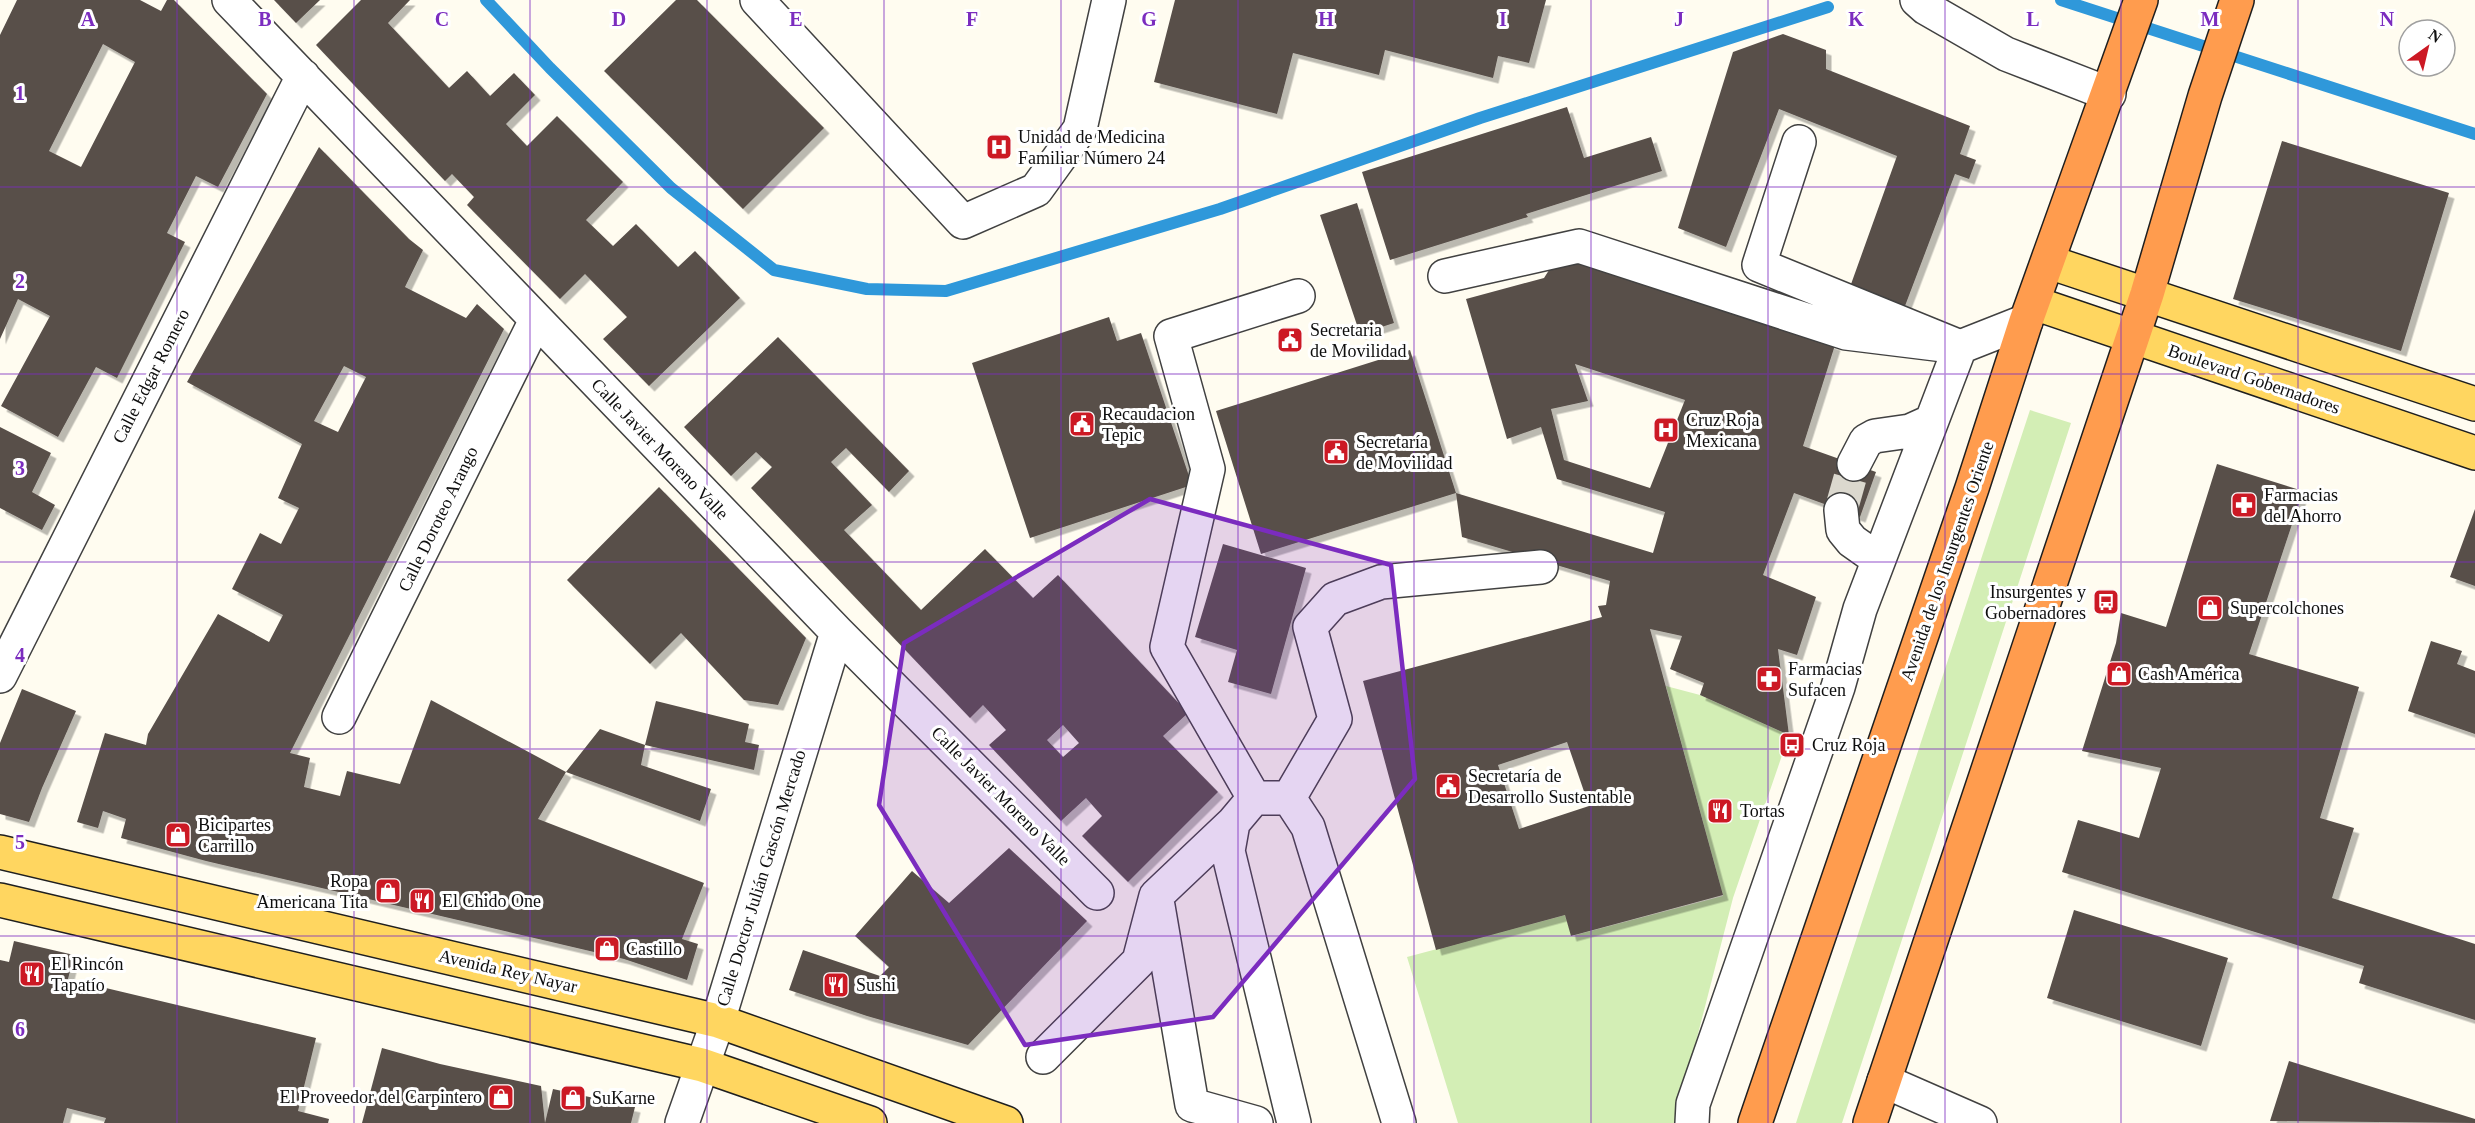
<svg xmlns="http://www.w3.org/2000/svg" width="2475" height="1123" font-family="Georgia,serif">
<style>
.green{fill:#d3eeb5}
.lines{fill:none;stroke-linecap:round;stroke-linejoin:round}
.stream{stroke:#2f98da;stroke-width:12}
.building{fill:#584f4a;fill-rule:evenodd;filter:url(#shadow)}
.minor-tunnel{stroke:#dbd8ce;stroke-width:33;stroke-dasharray:33 16;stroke-linecap:butt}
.minor-casing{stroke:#414141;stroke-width:36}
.major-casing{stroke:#1f1f1f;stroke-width:36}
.highway-casing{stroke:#1f1f1f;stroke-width:36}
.minor{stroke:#fff;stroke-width:33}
.major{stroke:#ffd660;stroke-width:33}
.highway{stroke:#ff9c4e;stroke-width:33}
.marked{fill:#7b2cbf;fill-opacity:0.2;stroke:#7b2cbf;stroke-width:4.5;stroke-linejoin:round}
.grid{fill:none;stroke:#7b2cbf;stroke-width:1.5;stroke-opacity:0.55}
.labels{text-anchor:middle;stroke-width:6;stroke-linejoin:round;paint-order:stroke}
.poi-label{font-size:18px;fill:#0e0e0e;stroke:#fff;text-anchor:start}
.street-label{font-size:18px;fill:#0e0e0e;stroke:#fff}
.grid-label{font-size:20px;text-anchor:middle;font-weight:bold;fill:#7b2cbf;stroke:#fff;stroke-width:6;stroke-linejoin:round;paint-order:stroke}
</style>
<defs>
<filter id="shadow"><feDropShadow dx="5.5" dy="5.5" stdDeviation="0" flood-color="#0004"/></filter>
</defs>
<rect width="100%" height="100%" fill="#fffcf0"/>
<!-- green -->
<path class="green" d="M2030,410l41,13 -229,700h-46z
M1666,686l34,9 89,40 -56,163 -58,225h-217l-51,-166 158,-42 7,21 151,-40z"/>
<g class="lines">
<!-- stream -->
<path class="stream" d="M486,0l64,68 121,120 103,82 93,19 79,2 274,-82 260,-91 348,-111
M2061,0l414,134"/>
</g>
<!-- building -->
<path class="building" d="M17,0h123l21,11 6,-11h7l93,94 -49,93 -22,-11 -29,57 18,9 -68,136 -21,-11 -38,70 -57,-31 49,-90 -32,-17 -18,40v-304zM103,44l32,18 -54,105 -32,-16z
M274,0h46l-24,23z
M361,0h49l-22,23 61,65 18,-17 23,25 24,-23 21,22 -29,29 21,22 30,-30 66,66 -37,38 27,26 23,-22 42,43 17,-16 45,47 -91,88 -46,-47 24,-22 -42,-43 -25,25 -93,-94 7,-8 -22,-23 -7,7 -129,-136z
M676,0h21l127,128 -81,81 -139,-138z
M1175,0h371l-17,63 -31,-7 -5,22 -108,-28 -6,25 -86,-22 -16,61 -123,-32z
M1783,34l43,16v19l144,57 -10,28 16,6 -7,19 -14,-5 -50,132 -55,-19 47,-131 -118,-47 -53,138 -48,-19 55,-176z
M1567,107l17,51 67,-21 11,34 -136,43 2,3 -138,43 -28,-88z
M2282,141l167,52 -48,158 -168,-52z
M319,147l90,92 14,11 -18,37 61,31 11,-14 27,25 -214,424 20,5 -6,29 36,9 7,-25 53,13 31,-84 135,72 -28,47 166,64 -22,56 16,5 -11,36 -63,-21 -418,-98 -85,-23 5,-19 -23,-8 -5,17 -21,-6 28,-89 41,12 2,-11 70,-120 51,28 14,-27 -51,-26 28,-56 21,11 18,-36 -21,-10 24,-54 -115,-62zM344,366l22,11 -28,55 -24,-11z
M1357,203l37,120 -34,11 -40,-119z
M1580,260l255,85 -32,101 73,26 -16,45 -66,-24 -31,82 53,22 -19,58 -19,-6 11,86 -89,-40 4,-12 -34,-14 12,-33 -32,-7 73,266 -152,41 -6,-21 -129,35 -73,-269 239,-64 -4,-11 8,-1 4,-24 -148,-44 -6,-44 197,60 12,-41 -108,-33 -16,-52 -34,12 -41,-140 78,-21 7,-11zM1575,364l110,36 -35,88 -86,-28 -13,-51 37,-8zM1567,742l22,64 -70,23 -21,-64z
M1109,317l8,24 24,-8 51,152 -162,53 -58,-175z
M778,337l131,134 -20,21 -43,-44 -15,14 41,43 -28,25 77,80 64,-61 48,49 25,-23 130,138 -25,23 55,56 -90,90 -46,-46 20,-20 -16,-18 -25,23 -72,-76 17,-15 -23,-25 -13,13 -219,-230 21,-21 -16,-15 -25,24 -47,-49zM1063,725l16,18 -16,14 -16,-17z
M1410,350l46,143 -195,61 -45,-143z
M0,427l51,26 -19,39 23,13 -13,25 -42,-22z
M2217,464l86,27 -54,163 110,33 -39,131 34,10 -22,70 143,46v76l-116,-37 5,-17 -302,-94 16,-52 61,18 22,-70 -79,-17 34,-108 5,-30 45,14z
M659,487l147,151 -28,67 -34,-5 -63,-67 -31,31 -83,-84z
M2475,509v77l-25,-9z
M1223,544l83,24 -35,126 -43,-12 9,-32 -42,-13z
M2431,641l31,10 -5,13 18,7v63l-67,-23z
M22,689l54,22 -34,77 -13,34 -29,-8v-71z
M656,701l93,23 -4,18 14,3 -5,25 -109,-25 -4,20 70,24 -11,32 -134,-49 34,-43 45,16z
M1009,848l78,73 -119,124 -101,-29 -78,-26 14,-40 77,26 9,-9 -34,-31 57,-65 37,32z
M2074,910l154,48 -27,88 -154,-48z
M14,941l60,14 -6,24 248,59 -18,73 31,8 -1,4h-224l2,-5 -39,-10 -4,15h-63v-163l9,2z
M382,1048l58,16 101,22 4,37h-183z
M2289,1061l186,58v4l-205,-2z
M553,1089l82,18 -4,16h-86z"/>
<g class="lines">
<!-- minor-tunnel -->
<path class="minor-tunnel" d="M1841,510l13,-46"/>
<!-- minor casing -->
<g class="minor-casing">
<path id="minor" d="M229,0l608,632 260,261
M757,0l206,222 73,-32 44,-61 29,-129
M1917,0l9,8 80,46 103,40
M1799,142l-40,123 201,82 66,-26
M1445,276l134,-30 267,87 114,14 -100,262 -22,78 -145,417 -1,19
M1854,464l12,-23 9,-5 35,-5 20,-9
M1841,510l2,20 9,11 17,12 13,-3
M0,676l303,-600
M339,717l197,-397
M1254,798l-87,-151 41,-178 -37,-133 127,-40
M1289,798l46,-79 -25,-92 25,-28 46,-17 160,-15
M1158,906l34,199 64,18
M1043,1057l96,-96 17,-65 77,-73
M1884,1081l96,42
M682,1123l36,-102 119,-389
M1294,1123l-66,-272 5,-28 21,-25h35l19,29 91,296"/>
</g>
<!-- major casing -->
<g class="major-casing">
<path id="major" d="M2049,262l426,142
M2034,303l441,150
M0,852l718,169 288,102
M0,900l702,165 168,58"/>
</g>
<!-- highway casing -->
<g class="highway-casing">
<path id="highway" d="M1755,1123l217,-635 54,-167 115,-321
M1870,1123l277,-829 58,-198 32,-96"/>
</g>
<!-- minor -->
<use href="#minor" class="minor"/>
<!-- major -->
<use href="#major" class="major"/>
<!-- highway -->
<use href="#highway" class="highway"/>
</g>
<!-- marked area -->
<path class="marked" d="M1150,499l241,66 24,214 -202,238 -188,28 -146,-240 25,-162z"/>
<!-- grid -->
<path class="grid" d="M177,0v1123M354,0v1123M530,0v1123M707,0v1123M884,0v1123M1061,0v1123M1238,0v1123M1414,0v1123M1591,0v1123M1768,0v1123M1945,0v1123M2121,0v1123M2298,0v1123M0,187h2475M0,374h2475M0,562h2475M0,749h2475M0,936h2475"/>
<!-- icons -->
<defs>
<g id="hospital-square" transform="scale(1.35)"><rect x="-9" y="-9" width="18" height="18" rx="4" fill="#cc1924" stroke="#fff"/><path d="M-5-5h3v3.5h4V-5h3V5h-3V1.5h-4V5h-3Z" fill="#fff"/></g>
<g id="civic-square" transform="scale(1.35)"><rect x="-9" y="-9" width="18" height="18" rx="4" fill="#cc1924" stroke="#fff"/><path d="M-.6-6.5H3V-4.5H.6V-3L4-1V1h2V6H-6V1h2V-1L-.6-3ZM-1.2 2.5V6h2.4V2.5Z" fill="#fff"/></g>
<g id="pharmacy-square" transform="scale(1.35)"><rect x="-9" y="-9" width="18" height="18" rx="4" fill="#cc1924" stroke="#fff"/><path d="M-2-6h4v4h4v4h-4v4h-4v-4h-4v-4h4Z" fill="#fff"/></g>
<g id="bus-square" transform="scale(1.35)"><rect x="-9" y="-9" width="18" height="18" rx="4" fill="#cc1924" stroke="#fff"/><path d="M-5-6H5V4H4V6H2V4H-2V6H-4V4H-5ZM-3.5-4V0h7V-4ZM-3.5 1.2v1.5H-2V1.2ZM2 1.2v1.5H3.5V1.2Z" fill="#fff"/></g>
<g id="shop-square" transform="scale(1.35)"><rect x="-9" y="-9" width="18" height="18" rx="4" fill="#cc1924" stroke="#fff"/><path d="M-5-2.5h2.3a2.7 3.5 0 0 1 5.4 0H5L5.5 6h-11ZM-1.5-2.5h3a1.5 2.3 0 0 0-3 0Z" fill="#fff"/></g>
<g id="restaurant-square" transform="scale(1.35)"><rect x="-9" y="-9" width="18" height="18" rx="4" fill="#cc1924" stroke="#fff"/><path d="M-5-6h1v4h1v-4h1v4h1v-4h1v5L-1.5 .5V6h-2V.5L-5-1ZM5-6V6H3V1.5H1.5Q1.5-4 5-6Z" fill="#fff"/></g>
</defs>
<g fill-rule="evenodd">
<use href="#hospital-square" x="999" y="147"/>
<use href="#civic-square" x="1290" y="340"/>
<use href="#civic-square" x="1082" y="424"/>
<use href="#hospital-square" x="1666" y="430"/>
<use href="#civic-square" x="1336" y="452"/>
<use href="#pharmacy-square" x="2244" y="505"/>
<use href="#bus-square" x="2106" y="602"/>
<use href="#shop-square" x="2210" y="608"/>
<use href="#shop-square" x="2119" y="674"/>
<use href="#pharmacy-square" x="1769" y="679"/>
<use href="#bus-square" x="1792" y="745"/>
<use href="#civic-square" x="1448" y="786"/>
<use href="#restaurant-square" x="1720" y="811"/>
<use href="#shop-square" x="178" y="835"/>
<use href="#shop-square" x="388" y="891"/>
<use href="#restaurant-square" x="422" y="901"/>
<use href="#shop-square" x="607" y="949"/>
<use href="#restaurant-square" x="32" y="974"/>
<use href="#restaurant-square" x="836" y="985"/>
<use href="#shop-square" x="501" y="1097"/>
<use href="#shop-square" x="573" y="1098"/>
</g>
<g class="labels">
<!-- poi labels -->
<g class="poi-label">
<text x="1018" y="143">Unidad de Medicina<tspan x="1018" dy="21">Familiar Número 24</tspan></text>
<text x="1310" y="336">Secretaria<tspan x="1310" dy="21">de Movilidad</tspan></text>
<text x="1102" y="420">Recaudacion<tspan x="1102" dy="21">Tepic</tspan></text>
<text x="1686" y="426">Cruz Roja<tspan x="1686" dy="21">Mexicana</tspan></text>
<text x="1356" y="448">Secretaría<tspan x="1356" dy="21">de Movilidad</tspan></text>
<text x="2264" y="501">Farmacias<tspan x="2264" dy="21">del Ahorro</tspan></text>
<text x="2086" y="598" text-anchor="end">Insurgentes y<tspan x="2086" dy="21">Gobernadores</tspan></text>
<text x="2230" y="614">Supercolchones</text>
<text x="1788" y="675">Farmacias<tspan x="1788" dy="21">Sufacen</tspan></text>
<text x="2138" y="680">Cash América</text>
<text x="1812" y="751">Cruz Roja</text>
<text x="1468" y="782">Secretaría de<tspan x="1468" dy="21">Desarrollo Sustentable</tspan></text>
<text x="1740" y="817">Tortas</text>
<text x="198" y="831">Bicipartes<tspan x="198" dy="21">Carrillo</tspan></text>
<text x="368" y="887" text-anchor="end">Ropa<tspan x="368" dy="21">Americana Tita</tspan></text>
<text x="442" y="907">El Chido One</text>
<text x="626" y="955">Castillo</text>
<text x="51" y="970">El Rincón<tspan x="51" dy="21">Tapatío</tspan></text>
<text x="856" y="991">Sushi</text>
<text x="482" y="1103" text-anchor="end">El Proveedor del Carpintero</text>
<text x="592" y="1104">SuKarne</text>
</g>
<!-- street labels -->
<g class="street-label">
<text transform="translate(151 376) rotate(-63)" y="6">Calle Edgar Romero</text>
<text transform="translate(2254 379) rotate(19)" y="6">Boulevard Gobernadores</text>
<text transform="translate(660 449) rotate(46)" y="6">Calle Javier Moreno Valle</text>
<text transform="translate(438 519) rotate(-64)" y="6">Calle Doroteo Arango</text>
<text transform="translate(1947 561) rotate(-71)" y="6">Avenida de los Insurgentes Oriente</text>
<text transform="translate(1001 796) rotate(45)" y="6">Calle Javier Moreno Valle</text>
<text transform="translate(761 878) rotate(-73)" y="6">Calle Doctor Julián Gascón Mercado</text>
<text transform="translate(508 971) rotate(13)" y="6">Avenida Rey Nayar</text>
</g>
</g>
<g class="grid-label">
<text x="88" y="26">A</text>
<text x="265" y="26">B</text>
<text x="442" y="26">C</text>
<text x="619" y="26">D</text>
<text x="796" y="26">E</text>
<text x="972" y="26">F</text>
<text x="1149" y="26">G</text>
<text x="1326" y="26">H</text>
<text x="1503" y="26">I</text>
<text x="1679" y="26">J</text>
<text x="1856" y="26">K</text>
<text x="2033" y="26">L</text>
<text x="2210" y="26">M</text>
<text x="2387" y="26">N</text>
<text x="20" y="100">1</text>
<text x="20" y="288">2</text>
<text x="20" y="475">3</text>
<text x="20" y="662">4</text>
<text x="20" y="849">5</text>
<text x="20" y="1036">6</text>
</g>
<!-- north arrow -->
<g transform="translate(2427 48) rotate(34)"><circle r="28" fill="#ffffff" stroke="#9f9f9f" stroke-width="1.5"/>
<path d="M0-4.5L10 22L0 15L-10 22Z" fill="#cc1924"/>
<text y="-9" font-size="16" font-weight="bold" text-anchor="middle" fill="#0e0e0e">N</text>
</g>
</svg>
